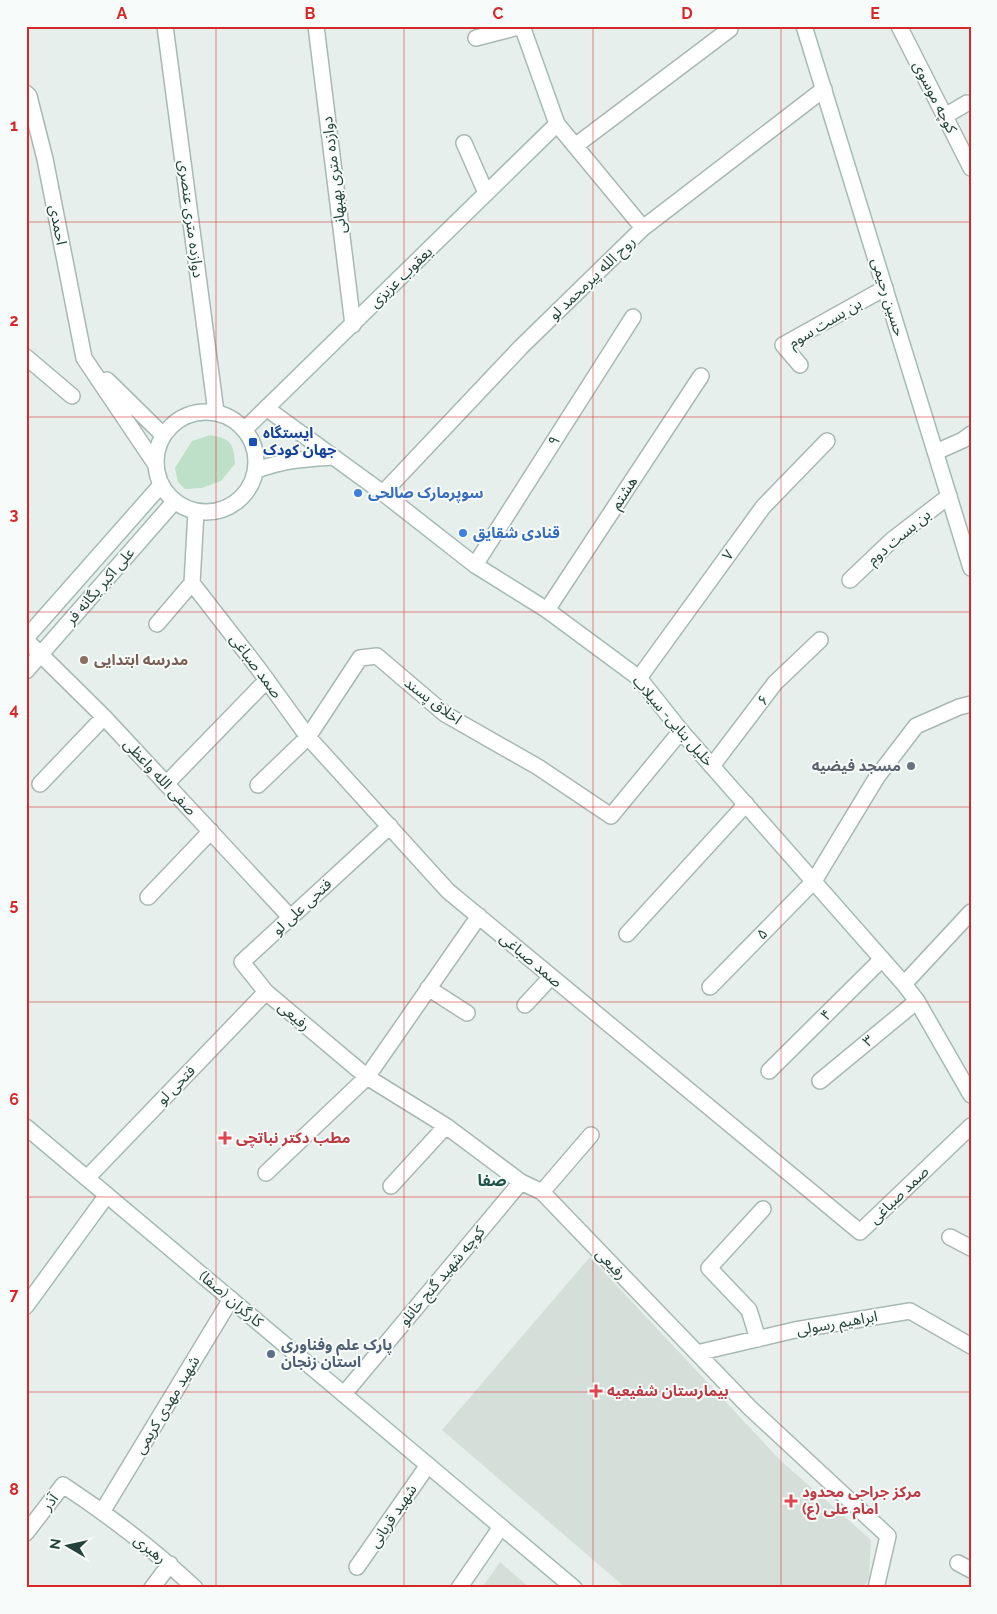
<svg xmlns="http://www.w3.org/2000/svg" width="997" height="1614" font-family="Raleway,'Noto Sans Arabic',sans-serif">
<style>
.built{fill:#d4dfda}
.grass{fill:#bfe0c8}
.lines{fill:none;stroke-linecap:round;stroke-linejoin:round}
.street-casing{stroke:#a8b8b2;stroke-width:18}
.secondary-casing{stroke:#a4bbb3;stroke-width:18}
.street{stroke:#fff;stroke-width:15}
.secondary{stroke:#fff;stroke-width:15}
.grid{fill:none;stroke:#d62828;stroke-width:1;stroke-opacity:0.55}
.transit-dot{fill:#1a4fb4;stroke:#f7fbf9;stroke-width:2}
.shop-dot{fill:#3f7fe0;stroke:#f7fbf9;stroke-width:2}
.education-dot{fill:#8d6e63;stroke:#f7fbf9;stroke-width:2}
.worship-dot{fill:#6b7280;stroke:#f7fbf9;stroke-width:2}
.health-dot{fill:#e0444e;stroke:#f7fbf9;stroke-width:2}
.service-dot{fill:#5c6f8a;stroke:#f7fbf9;stroke-width:2}
.labels{text-anchor:middle;stroke-width:4;stroke-linejoin:round;paint-order:stroke}
.street-label{font-size:15px;fill:#24423a;stroke:#f7fbf9}
.transit-label{font-size:15px;font-weight:bold;fill:#164399;stroke:#f7fbf9;text-anchor:start}
.shop-label{font-size:15px;font-weight:bold;fill:#366cbe;stroke:#f7fbf9;text-anchor:start}
.education-label{font-size:15px;font-weight:bold;fill:#785e54;stroke:#f7fbf9;text-anchor:start}
.worship-label{font-size:15px;font-weight:bold;fill:#5b616d;stroke:#f7fbf9;text-anchor:end}
.health-label{font-size:15px;font-weight:bold;fill:#be3a42;stroke:#f7fbf9;text-anchor:start}
.service-label{font-size:15px;font-weight:bold;fill:#4e5e75;stroke:#f7fbf9;text-anchor:start}
.neighbourhood-label{font-size:16px;font-weight:bold;fill:#1f5548;stroke:#f7fbf9}
.neatline{fill:none;stroke:#d62828;stroke-width:2}
.grid-label{font-size:16px;text-anchor:middle;font-weight:bold;fill:#d62828}
</style>
<rect width="100%" height="100%" fill="#e6efeb"/>
<!-- built -->
<path class="built" d="M590,1257l191,204 90,79 -2,38 -6,10h-237l-184,-158z
M500,1562l30,26h-48z"/>
<!-- grass -->
<path class="grass" d="M210,435c22,4 23,8 25,29l-14,17 -19,7 -17,1 -7,-7 -3,-14 17,-27z"/>
<g class="lines">
<!-- street casing -->
<g class="street-casing">
<path id="street" d="M165,26l51,386
M316,26l37,299
M899,26l72,142
M476,38l46,-12
M26,93l3,3 16,63 39,199 72,107
M945,116l22,-13
M557,124l86,104
M464,143l22,50
M575,146l155,-117
M26,357l46,39
M800,365l-17,-20 102,-57
M107,380l56,55
M936,452l27,-12 8,-6
M383,493l138,-146 122,-119 181,-139
M196,512l-4,71 66,85 50,69 140,154 412,341 111,-106
M475,565l158,-248
M850,580l42,-40 57,-44
M547,610l154,-234
M157,624l35,-41
M26,640l78,77 187,201
M639,678l124,-171 64,-66
M712,766l63,-83 45,-43
M40,784l64,-67
M166,784l101,-104
M258,785l50,-48 52,-79 17,-2 68,58 93,53 73,49 70,-85
M390,826l-148,136 24,30 101,85 79,49 75,56 21,10 207,215 139,129 -12,52
M148,897l63,-66
M627,934l119,-130
M904,984l67,-72
M710,987l104,-106 63,-104 39,-51 43,-19 12,-3
M428,988l39,25
M525,1005l26,-28
M769,1071l113,-112
M820,1081l97,-80
M266,1173l101,-96 112,-161
M87,1178l179,-186
M391,1186l55,-60
M542,1192l49,-57
M950,1237l21,11
M758,1339l-9,-29 -40,-42 54,-59
M697,1353l98,-23 115,-19 61,35
M344,1394l177,-212
M102,1512l129,-213
M26,1533l37,-48c47,31 91,65 132,103
M958,1563l13,7
M357,1567l71,-102
M152,1588l18,-24
M459,1588l42,-61"/>
</g>
<!-- secondary casing -->
<g class="secondary-casing">
<path id="secondary" d="M804,26l167,542
M266,408l117,85 92,72 72,45 92,68 42,53 223,253 13,17 54,94
M156 462a50 50 0 1 1 100 0a50 50 0 1 1-100 0Z
M245,429l312,-305 -35,-98
M257,470c28,-10 46,-11 75,-13
M26,638l135,-153
M26,671l148,-169
M26,1127l548,461
M26,1306l81,-111"/>
</g>
<!-- street -->
<use href="#street" class="street"/>
<!-- secondary -->
<use href="#secondary" class="secondary"/>
</g>
<!-- grid -->
<path class="grid" d="M216,26v1562M404,26v1562M593,26v1562M781,26v1562M26,222h945M26,417h945M26,612h945M26,807h945M26,1002h945M26,1197h945M26,1392h945"/>
<!-- markers -->
<rect class="transit-dot" x="248" y="437" width="10" height="10" rx="2.5"/>
<g class="shop-dot">
<circle cx="358" cy="493" r="5"/>
<circle cx="463" cy="533" r="5"/>
</g>
<circle class="education-dot" cx="84" cy="660" r="5"/>
<circle class="worship-dot" cx="911" cy="766" r="5"/>
<g class="health-dot">
<path d="M222.5 1130.5h5v5h5v5h-5v5h-5v-5h-5v-5h5z"/>
<path d="M593.5 1383.5h5v5h5v5h-5v5h-5v-5h-5v-5h5z"/>
<path d="M788.5 1493.5h5v5h5v5h-5v5h-5v-5h-5v-5h5z"/>
</g>
<circle class="service-dot" cx="271" cy="1354" r="5"/>
<g class="labels">
<!-- street labels -->
<g class="street-label">
<text transform="translate(935 97) rotate(63)" y="5">کوچه موسوی</text>
<text transform="translate(334 175) rotate(-97)" y="5">دوازده متری بهبهانی</text>
<text transform="translate(191 219) rotate(83)" y="5">دوازده متری عنصری</text>
<text transform="translate(58 225) rotate(79)" y="5">احمدی</text>
<text transform="translate(401 277) rotate(-44)" y="5">یعقوب عزیزی</text>
<text transform="translate(592 278) rotate(-44)" y="5">روح الله پیرمحمد لو</text>
<text transform="translate(888 297) rotate(73)" y="5">حسین رحیمی</text>
<text transform="translate(825 323) rotate(-31)" y="5">بن بست سوم</text>
<text transform="translate(554 441) rotate(-57)" y="5">۹</text>
<text transform="translate(624 493) rotate(-57)" y="5">هشتم</text>
<text transform="translate(899 537) rotate(-40)" y="5">بن بست دوم</text>
<text transform="translate(728 555) rotate(-54)" y="5">۷</text>
<text transform="translate(100 586) rotate(-49)" y="5">علی اکبر یگانه فر</text>
<text transform="translate(256 666) rotate(53)" y="5">صمد صباغی</text>
<text transform="translate(763 700) rotate(-53)" y="5">۶</text>
<text transform="translate(433 701) rotate(37)" y="5">اخلاق پسند</text>
<text transform="translate(673 721) rotate(49)" y="5">خلیل بنایی- سیلاب</text>
<text transform="translate(160 777) rotate(47)" y="5">صفی الله واعظی</text>
<text transform="translate(302 907) rotate(-43)" y="5">فتحی علی لو</text>
<text transform="translate(762 934) rotate(-45)" y="5">۵</text>
<text transform="translate(531 960) rotate(40)" y="5">صمد صباغی</text>
<text transform="translate(826 1015) rotate(-45)" y="5">۴</text>
<text transform="translate(294 1016) rotate(40)" y="5">رفیعی</text>
<text transform="translate(868 1041) rotate(-40)" y="5">۳</text>
<text transform="translate(176 1085) rotate(-46)" y="5">فتحی لو</text>
<text transform="translate(899 1195) rotate(-44)" y="5">صمد صباغی</text>
<text transform="translate(611 1264) rotate(46)" y="5">رفیعی</text>
<text transform="translate(442 1276) rotate(-50)" y="5">کوچه شهید گنج خانلو</text>
<text transform="translate(231 1299) rotate(40)" y="5">کارگران (صفا)</text>
<text transform="translate(837 1323) rotate(-10)" y="5">ابراهیم رسولی</text>
<text transform="translate(167 1405) rotate(-59)" y="5">شهید مهدی کریمی</text>
<text transform="translate(50 1502) rotate(-53)" y="5">آذر</text>
<text transform="translate(393 1516) rotate(-56)" y="5">شهید قربانی</text>
<text transform="translate(150 1549) rotate(38)" y="5">رهبری</text>
</g>
<!-- transit labels -->
<g class="transit-label">
<text x="263" y="438">ایستگاه<tspan x="263" dy="17">جهان کودک</tspan></text>
</g>
<!-- shop labels -->
<g class="shop-label">
<text x="368" y="498">سوپرمارک صالحی</text>
<text x="473" y="538">قنادی شقایق</text>
</g>
<!-- education labels -->
<g class="education-label">
<text x="94" y="665">مدرسه ابتدایی</text>
</g>
<!-- worship labels -->
<g class="worship-label">
<text x="901" y="771">مسجد فیضیه</text>
</g>
<!-- health labels -->
<g class="health-label">
<text x="236" y="1143">مطب دکتر نباتچی</text>
<text x="607" y="1396">بیمارستان شفیعیه</text>
<text x="802" y="1497">مرکز جراحی محدود<tspan x="802" dy="17">امام علی (ع)</tspan></text>
</g>
<!-- service labels -->
<g class="service-label">
<text x="281" y="1350">پارک علم وفناوری<tspan x="281" dy="17">استان زنجان</tspan></text>
</g>
<!-- neighbourhood labels -->
<g class="neighbourhood-label">
<text x="492" y="1186">صفا</text>
</g>
</g>
<!-- border -->
<rect width="997" height="1614" fill="none" stroke="#f7fbf9" stroke-width="55"/>
<!-- north arrow -->
<g transform="translate(68 1546) rotate(279)" stroke="#f7fbf9" stroke-width="4" paint-order="stroke">
<path d="M0-4L9 19L0 12L-9 19Z" fill="#24423a"/>
<text y="-8" font-size="14" font-weight="bold" text-anchor="middle" fill="#24423a">N</text>
</g>
<rect x="28" y="28" width="942" height="1558" class="neatline"/>
<g class="grid-label">
<text x="122" y="19">A</text>
<text x="310" y="19">B</text>
<text x="498" y="19">C</text>
<text x="687" y="19">D</text>
<text x="875" y="19">E</text>
<text x="14" y="131">1</text>
<text x="14" y="326">2</text>
<text x="14" y="520">3</text>
<text x="14" y="715">4</text>
<text x="14" y="910">5</text>
<text x="14" y="1105">6</text>
<text x="14" y="1300">7</text>
<text x="14" y="1495">8</text>
</g>
</svg>
